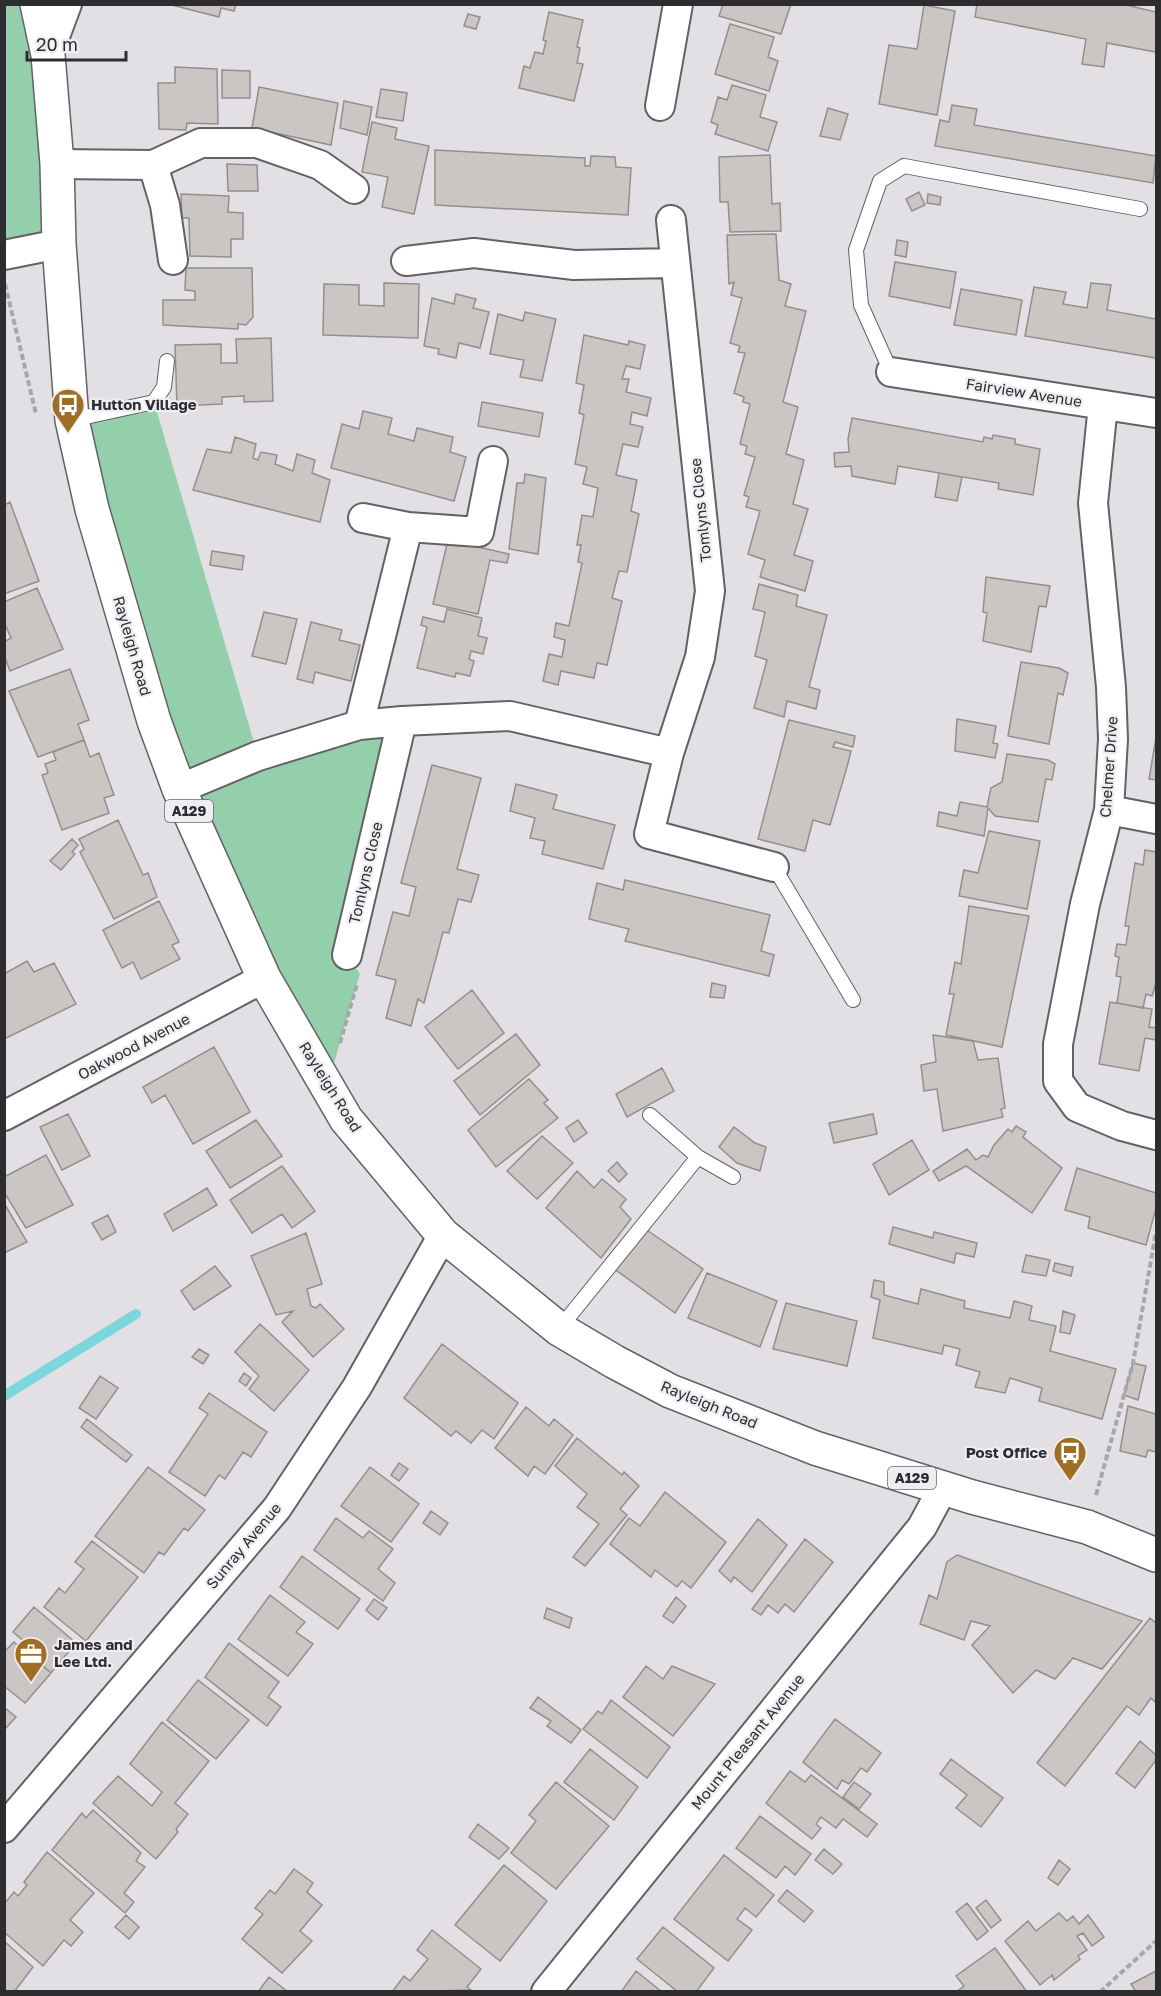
<svg xmlns="http://www.w3.org/2000/svg" width="1161" height="1996" font-family="'Golos Text',sans-serif">
<style>
.green{fill:#94cfac}
.lines{fill:none;stroke-linecap:round;stroke-linejoin:round}
.stream{stroke:#7cd7dc;stroke-width:10}
.building{fill:#cbc5c3;stroke:#948e8c;stroke-width:1.5}
.service-casing{stroke:#636166;stroke-width:16}
.minor-casing{stroke:#636166;stroke-width:32}
.primary-casing{stroke:#636166;stroke-width:36}
.path{stroke:#a7a6aa;stroke-width:4;stroke-dasharray:6 3;stroke-linecap:butt}
.service{stroke:#fff;stroke-width:14}
.minor{stroke:#fff;stroke-width:28}
.primary{stroke:#fff;stroke-width:33}
.labels{text-anchor:middle;stroke-width:4.5;stroke-linejoin:round;paint-order:stroke}
.shield{fill:#efedf2;stroke:#676669;stroke-width:1.5}
.shield-label{font-size:14px;font-weight:bold;fill:#2d2c2e}
.street-label{font-size:15px;fill:#2d2c2e;stroke:#efedf2}
.poi-label{font-size:15px;font-weight:bold;fill:#2d2c2e;stroke:#efedf2;text-anchor:start}
</style>
<rect width="100%" height="100%" fill="#e2e0e5"/>
<!-- green -->
<path class="green" d="M5,5h32l22,239 -54,11z
M154,402l104,354 144,-35 -55,234 13,19 -33,113 -148,-298 -107,-369z"/>
<g class="lines">
<!-- stream -->
<path class="stream" d="M4,1396l132,-82"/>
</g>
<!-- building -->
<path class="building" d="M168,4h68l-2,7 -13,-3 -2,9z
M723,4h68l-10,30 -62,-18z
M977,4h145l34,8v40l-49,-9 -3,24 -22,-3 4,-25 -111,-22z
M924,5l31,6 -18,104 -58,-11 10,-59 28,4z
M549,12l34,8 -6,27 3,1 -3,15 6,1 -9,37 -55,-13 5,-22 6,2 5,-16 8,2 3,-13 -3,-1z
M468,14l12,3 -4,12 -12,-3z
M730,24l44,13 -6,20 10,4 -9,30 -54,-17z
M175,67l42,2 1,55 -31,-1 -1,7 -27,-1 -1,-46h17z
M222,70l28,1v27h-28z
M732,85l34,10 -6,22 17,5 -9,29 -53,-17 3,-9 -7,-3 7,-25 9,3z
M259,87l79,16 -7,42 -79,-17z
M381,89l26,4 -4,28 -27,-4z
M344,101l28,6 -5,28 -27,-7z
M952,105l25,4 -3,16 182,31 -3,27 -218,-37 5,-26 9,2z
M828,108l20,6 -8,26 -20,-4z
M372,122l25,6 -2,11 34,7 -15,68 -32,-7 6,-30 -26,-5z
M435,150l150,8v8h5l1,-10 24,1 1,10 15,1 -3,47 -193,-10z
M770,155l2,49 8,-1 1,28 -51,1 -2,-30h-8l-1,-45z
M227,164l30,1 1,26h-30z
M919,192l6,13 -13,6 -6,-12z
M181,194l48,2 -1,16 15,1v26h-12v18l-41,-1 -1,-38h-7z
M928,194l13,3 -1,8 -13,-2z
M776,234l3,46 12,4 -6,22 21,5 -23,91 15,5 -12,47 18,6 -11,44 15,5 -14,46 19,6 -8,30 -45,-14 5,-17 -17,-6 12,-43 -14,-4 3,-10 -5,-2 11,-38 -10,-3 2,-8 -7,-2 10,-40 -7,-2 1,-5 -10,-4 11,-40 -7,-1 2,-6 -10,-3 12,-45 -11,-3 3,-13 -5,2 -2,-49z
M897,240l11,2 -2,15 -11,-2z
M895,262l61,10 -6,36 -61,-12z
M186,268h66l1,49 -7,8 -8,-1v5l-75,-4v-25h32v-9l-10,-1z
M384,283l35,1 -1,54 -95,-3 1,-51 35,1v20l25,1z
M1091,283l20,2 -4,25 49,9v39l-131,-22 9,-49 32,5 -3,12 24,4z
M961,289l61,11 -6,35 -62,-10z
M456,294l20,5 -3,9 16,4 -9,36 -21,-5 -3,15 -18,-4 1,-5 -15,-3 8,-48 22,6z
M525,312l31,7 -14,62 -22,-4 4,-17 -34,-6 8,-40 25,7z
M584,335l44,10 1,-4 16,4 -5,24 -14,-3 -4,13h7l-3,13 25,6 -4,18 -15,-4 -2,12 13,3 -5,20 -15,-3 -7,31 21,5 -6,31 8,3 -12,58 -8,-1 -7,27 10,3 -15,64 -10,-2 -3,15 -33,-7 -3,14 -15,-4 6,-27 13,3 3,-17 -11,-3 2,-14 13,3 13,-63 -4,-1 3,-17h-4l5,-30 11,2 5,-29 -15,-4 4,-17 -12,-3 9,-49 -5,-2 5,-28 -8,-2z
M271,338l2,63 -29,1v-6l-22,1v7l-45,2 -2,-61 46,-1v19h16l-1,-24z
M482,402l61,11 -4,24 -61,-11z
M363,411l29,7 -4,16 26,7 3,-13 36,9 -3,15 16,5 -12,44 -123,-33 11,-44 17,5z
M852,418l131,24 1,-5 8,2 1,-4 22,4v5l25,5 -7,46 -35,-6 1,-6 -101,-17 -3,18 -43,-8 -1,-10 -16,1 -1,-14 15,-1 -1,-13z
M235,437l21,7 -3,14 5,2 3,-8 16,3 -2,9 18,7 4,-17 18,6 -3,13 18,7 -10,42 -127,-32 14,-41 24,4z
M939,473l23,4 -5,24 -22,-4z
M525,474l21,4 -8,76 -29,-5 8,-66h7z
M10,502l29,79 -35,13v-89z
M452,541l57,13 -2,9 -17,-3 -12,54 -45,-10 14,-60 4,1z
M212,551l32,5 -2,14 -32,-5z
M986,577l64,9 -4,21 -7,-1 -8,46 -48,-11 4,-28 -4,-1z
M759,584l39,11 -2,11 31,9 -18,72 11,3 -4,19 -29,-8 -3,16 -30,-9 13,-48 -12,-4 10,-44 -12,-3z
M37,588l26,61 -53,22 -6,-16v-13l7,-4 -7,-16v-20z
M447,609l35,9 -4,18 9,2 -4,16 -12,-3 -2,8 5,2 -4,15 -14,-3 -1,4 -38,-9 10,-41 -6,-2 2,-8 21,5z
M264,612l33,7 -11,45 -34,-8z
M311,622l31,8 -3,10 21,5 -9,36 -36,-9 -2,11 -16,-4z
M1021,662l38,6 9,5 -5,22 -5,-2 -9,51 -41,-8z
M70,669l19,51 -11,4 6,16 -46,17 -29,-66z
M957,719l39,7 -3,17 5,1 -3,14 -40,-7z
M789,720l66,16 -2,11 -18,-5 -2,5 18,4 -4,16 -17,58 -17,-5 -8,31 -47,-12z
M1156,738v42l-7,-1z
M84,740l6,17 9,-4 15,42 -10,3 5,15 -47,17 -20,-55 6,-2 -3,-9 11,-4 -3,-8z
M1007,754l41,6 7,4 -3,16 -6,-1 -8,43 -43,-6 -7,-8 -4,28 -47,-10 2,-14 18,4 3,-14 27,5 4,-19 11,-6z
M432,765l49,13 -24,91 22,6 -8,27 -13,-3 -9,34 -6,-1 -19,71 -6,-4 -7,27 -25,-8 10,-38 -20,-5 17,-63 16,4 7,-29 -15,-4z
M516,784l41,11 -4,14 62,16 -12,44 -61,-15 3,-13 -15,-3 5,-20 -25,-7z
M118,820l25,55 5,-2 9,24 -43,22 -34,-67 4,-3 -5,-10z
M989,831l51,10 -13,68 -68,-13 5,-26 14,3z
M72,839l6,6 -6,7 3,2 -14,16 -11,-9z
M1145,850l11,2v131l-4,13 -6,-2 -3,14 -26,-5 4,-26 -5,-1 3,-19 -4,-1 2,-12 9,1 3,-19h-4l10,-63 8,2z
M625,880l145,35 -9,36 13,4 -5,21 -144,-35 4,-12 -40,-10 8,-36 26,7z
M159,901l20,41 -7,3 8,14 -39,20 -8,-17 -11,6 -19,-38z
M969,906l60,10 -27,131 -56,-12 8,-41h-5l6,-32 6,2z
M27,961l7,11 20,-9 22,41 -72,35v-65z
M712,983l14,3 -2,12 -14,-1z
M472,990l32,43 -46,36 -33,-42z
M1110,1002l42,7 -3,18 7,1v12l-11,-2 -6,33 -40,-7z
M516,1034l24,31 -60,50 -26,-34z
M933,1035l40,6 5,19 20,-2 7,50 -4,1 2,8 -60,14 -6,-42 -13,2 -3,-26 15,-3z
M214,1047l36,65 -57,32 -28,-49 -13,8 -9,-16z
M662,1068l12,23 -47,26 -11,-23z
M529,1079l19,21 -4,3 14,15 -62,49 -28,-37z
M68,1114l22,42 -28,14 -22,-43z
M873,1114l4,20 -43,9 -5,-20z
M256,1120l26,36 -52,32 -24,-37z
M578,1120l9,13 -13,9 -8,-14z
M1016,1126l10,6 -3,5 39,31 -30,45 -66,-47 -27,15 -6,-10 34,-22 9,11 7,-5 5,2 6,-12 14,-16 4,3z
M734,1127l21,16 11,4 -6,24 -23,-8 -18,-16z
M542,1136l31,27 -36,36 -30,-28z
M912,1140l17,30 -40,25 -16,-31z
M46,1155l27,50 -47,23 -22,-36v-15z
M617,1162l10,12 -8,8 -11,-11z
M282,1166l33,45 -23,17 -10,-14 -30,19 -22,-33z
M1077,1168l79,25v15l-10,37 -58,-17 2,-11 -25,-7z
M577,1171l17,17 8,-9 24,20 -6,8 11,12 -30,39 -55,-50z
M207,1188l10,17 -44,26 -9,-17z
M4,1203l23,39 -23,11z
M108,1215l8,17 -14,8 -10,-17z
M893,1227l40,11 1,-6 43,11 -3,14 -18,-4 -2,10 -65,-19z
M644,1228l59,41 -28,44 -62,-45z
M306,1233l16,51 -15,5 4,17 5,2 4,-4 24,25 -31,28 -31,-35 11,-11 -17,4 -25,-59z
M1026,1255l24,5 -4,16 -24,-4z
M1055,1263l18,4 -2,9 -18,-5z
M215,1266l16,20 -37,24 -13,-19z
M707,1273l70,28 -17,46 -72,-29z
M874,1280l10,2v13l34,9 3,-15 44,12 -1,7 46,10 4,-17 18,5 -3,14 27,6 -6,25 66,18 -14,50 -63,-18 3,-13 -32,-10 -5,15 -30,-6 5,-15 -24,-7 4,-16 -16,-4 -2,9 -69,-16 7,-38 -9,-3z
M786,1303l71,18 -10,45 -74,-17z
M1063,1311l12,4 -5,19 -10,-2z
M260,1324l49,46 -35,41 -25,-22 10,-13 -24,-24z
M442,1344l76,59 -24,36 -12,-9 -11,13 -15,-12 -5,5 -47,-38z
M199,1349l10,6 -6,9 -11,-7z
M1133,1363l13,3 -8,34 -14,-5z
M244,1373l7,5 -5,8 -7,-5z
M100,1376l18,12 -22,31 -17,-11z
M209,1393l58,39 -16,25 -8,-5 -18,27 -6,-4 -14,21 -36,-24 39,-58 -9,-6z
M1128,1406l28,8v38l-8,-2 -2,7 -26,-6z
M526,1407l23,19 5,-7 19,16 -28,39 -11,-8 -6,10 -33,-28z
M87,1419l45,36 -6,7 -45,-35z
M577,1438l45,37 2,-3 15,14 -19,23 7,6 -42,51 -12,-9 26,-33 -22,-17 10,-13 -32,-28z
M399,1463l9,6 -9,12 -8,-6z
M148,1467l57,43 -17,21 -4,-3 -20,27 -5,-3 -15,21 -49,-37z
M370,1467l49,37 -28,38 -50,-36z
M665,1492l61,50 -35,46 -9,-7 -5,6 -22,-17 -4,7 -41,-33 19,-26 11,8z
M431,1511l17,12 -8,12 -17,-12z
M336,1518l27,20 6,-7 24,18 -15,20 17,14 -12,18 -69,-51z
M758,1519l29,26 -35,47 -18,-15 -3,5 -12,-11z
M805,1539l28,23 -39,50 -9,-8 -7,9 -10,-8 -7,10 -9,-6z
M92,1541l46,36 -52,64 -42,-34 15,-19 6,5 19,-24 -9,-7z
M957,1555l185,66 -40,48 -29,-11 -18,21 -19,-9 -23,23 -41,-48 18,-19 -19,-5 -7,19 -44,-16 9,-29 8,4 10,-37z
M302,1556l58,43 -22,30 -58,-42z
M270,1595l35,27 -9,10 17,12 -25,32 -50,-37z
M676,1597l10,9 -13,17 -10,-7z
M374,1599l13,9 -9,12 -12,-10z
M34,1607l42,36 -25,30 -28,-24 4,-5 -14,-12z
M547,1608l25,10 -3,10 -25,-10z
M1150,1618l6,5v77l-1,2 -4,-4 -12,17 -12,-9 -62,80 -28,-23z
M14,1642l37,31 -26,30 -21,-17v-34z
M229,1643l50,39 -11,15 13,10 -14,19 -62,-49z
M646,1666l17,13 9,-13 43,18 -42,52 -50,-39z
M198,1680l51,40 -33,39 -49,-39z
M538,1697l43,33 -10,13 -24,-17 4,-5 -21,-13z
M611,1700l59,47 -23,31 -64,-49 15,-18 4,3z
M4,1707l12,10 -12,13z
M835,1719l46,34 -14,19 -6,-4 -12,16 -7,-4 -5,9 -34,-27z
M162,1722l47,39 -34,42 13,11 -12,15 2,3 -22,27 -63,-56 25,-27 34,30 10,-14 -32,-28z
M1140,1741l16,14v5l-21,28 -19,-15z
M590,1749l48,38 -24,33 -50,-38z
M951,1759l52,39 -22,29 -25,-19 11,-13 -27,-21z
M790,1771l15,11 6,-7 66,49 -10,13 -24,-18 -7,9 -15,-11 -5,7 5,4 -9,11 -46,-36z
M556,1782l53,44 -53,63 -45,-36 25,-32 -7,-6z
M854,1782l17,12 -12,15 -16,-12z
M93,1810l48,43 -5,8 9,6 -21,26 10,9 -9,11 -73,-63 30,-37 4,5z
M760,1816l51,38 -16,21 -10,-9 -9,12 -40,-30z
M478,1824l31,24 -10,11 -30,-22z
M824,1849l18,15 -9,10 -18,-14z
M47,1852l47,41 -24,27 13,12 -12,14 -7,-6 -21,26 -39,-34v-28l10,-12 4,4 9,-11 -3,-3z
M724,1855l50,40 -18,22 -11,-9 -8,11 15,11 -24,31 -54,-42z
M1059,1860l11,9 -12,16 -10,-7z
M504,1865l43,36 -47,60 -45,-36z
M294,1869l19,14 -6,9 15,13 -22,26 12,10 -30,32 -40,-34 21,-25 -8,-6 15,-18 5,4z
M787,1890l26,21 -9,11 -26,-21z
M986,1900l15,20 -10,8 -15,-20z
M967,1903l21,28 -11,9 -21,-28z
M1059,1913l8,8 6,-5 6,8 9,-9 16,22 -12,9 -9,-13 -6,3 10,14 -9,6 2,3 -26,21 -2,-5 -12,10 -35,-44 23,-20 8,10z
M126,1915l13,12 -10,12 -14,-12z
M663,1927l51,41 -18,24h-18l-41,-33z
M432,1930l49,39 -14,18 4,3 -79,2 12,-16 6,5 18,-22 -11,-9z
M4,1941l29,26 -19,25h-10z
M995,1948l32,44h-71l8,-6 -8,-10z
M636,1971l26,21h-41z
M1156,1971v21h-20l-5,-8z
M269,1977l19,15h-30z"/>
<g class="lines">
<!-- service casing -->
<g class="service-casing">
<path id="service" d="M891,372l-30,-67 -5,-55 24,-69 24,-15 236,43
M72,420l82,-18 10,-15 3,-26
M774,867l79,133
M650,1115l48,42 35,20
M559,1329l139,-172"/>
</g>
<!-- minor casing -->
<g class="minor-casing">
<path id="minor" d="M48,55l19,-51
M660,106l18,-102
M57,164l96,1 48,-22h56l63,22 34,24
M153,165l12,40 8,55
M671,220l39,371 -10,66 -31,96 -20,81 125,33
M4,255l55,-11
M406,261l68,-8 100,12 100,-2
M891,372l265,41
M1103,405l-10,98 18,184 2,52 -4,71 -24,94 -27,140v37l19,26 45,19 34,9
M408,527l71,5 14,-71
M359,725l49,-198 -45,-9
M179,789l79,-33 101,-31 43,-4 108,-5 159,37
M1109,810l47,9
M347,955l55,-234
M4,1116l260,-138
M4,1828l273,-320 80,-121 86,-152
M546,1992l376,-465 21,-39"/>
</g>
<!-- primary casing -->
<g class="primary-casing">
<path id="primary" d="M37,4l11,51 9,109 2,80 13,176 20,89 62,212 25,68 85,189 82,141 97,116 116,94 56,33 55,29 145,57 157,49 115,30 69,28"/>
</g>
<!-- path -->
<path class="path" d="M5,284l31,130
M340,1043l17,-59
M1096,1495l37,-132 23,-131
M1100,1992l56,-51"/>
<!-- service -->
<use href="#service" class="service"/>
<!-- minor -->
<use href="#minor" class="minor"/>
<!-- primary -->
<use href="#primary" class="primary"/>
</g>
<!-- icons -->
<defs>
<g id="bus-pin" transform="scale(1.725)"><path d="M0 17L-7.5 6A9.5 9.5 0 1 1 7.5 6Z" fill="#a06d24" stroke="#efedf2"/><path d="M-5-6H5V4H4V6H2V4H-2V6H-4V4H-5ZM-3.5-4V0h7V-4ZM-3.5 1.2v1.5H-2V1.2ZM2 1.2v1.5H3.5V1.2Z" fill="#fff"/></g>
<g id="office-pin" transform="scale(1.725)"><path d="M0 17L-7.5 6A9.5 9.5 0 1 1 7.5 6Z" fill="#a06d24" stroke="#efedf2"/><path d="M-6-3h4V-5.5h4V-3h4V5H-6ZM-1-4.5V-3h2v-1.5ZM-6 0V1H6V0Z" fill="#fff"/></g>
</defs>
<g fill-rule="evenodd">
<use href="#bus-pin" x="68" y="405"/>
<use href="#bus-pin" x="1070" y="1453"/>
<use href="#office-pin" x="31" y="1654"/>
</g>
<g class="labels">
<!-- shield labels -->
<g class="shield">
<rect x="165" y="800" width="48" height="22" rx="4.5"/>
<rect x="888" y="1467" width="48" height="22" rx="4.5"/>
</g>
<g class="shield-label">
<text x="189" y="816">A129</text>
<text x="912" y="1483">A129</text>
</g>
<!-- street labels -->
<g class="street-label">
<text transform="translate(1024 393) rotate(9)" y="5">Fairview Avenue</text>
<text transform="translate(701 510) rotate(-96)" y="5">Tomlyns Close</text>
<text transform="translate(132 646) rotate(74)" y="5">Rayleigh Road</text>
<text transform="translate(1109 767) rotate(-86)" y="5">Chelmer Drive</text>
<text transform="translate(366 873) rotate(-77)" y="5">Tomlyns Close</text>
<text transform="translate(134 1047) rotate(-28)" y="5">Oakwood Avenue</text>
<text transform="translate(330 1087) rotate(58)" y="5">Rayleigh Road</text>
<text transform="translate(709 1405) rotate(22)" y="5">Rayleigh Road</text>
<text transform="translate(244 1546) rotate(-50)" y="5">Sunray Avenue</text>
<text transform="translate(748 1742) rotate(-51)" y="5">Mount Pleasant Avenue</text>
</g>
<!-- poi labels -->
<g class="poi-label">
<text x="91" y="410">Hutton Village</text>
<text x="1047" y="1458" text-anchor="end">Post Office</text>
<text x="54" y="1650">James and<tspan x="54" dy="17">Lee Ltd.</tspan></text>
</g>
</g>
<!-- border -->
<rect width="1161" height="1996" fill="none" stroke="#2d2c2e" stroke-width="12"/>
<!-- scale -->
<path d="M27 51v9h99v-9" fill="none" stroke="#2d2c2e" stroke-width="3"/>
<text x="36" y="51" font-size="18" fill="#2d2c2e" stroke="#efedf2" stroke-width="4.5" paint-order="stroke">20 m</text>
</svg>
